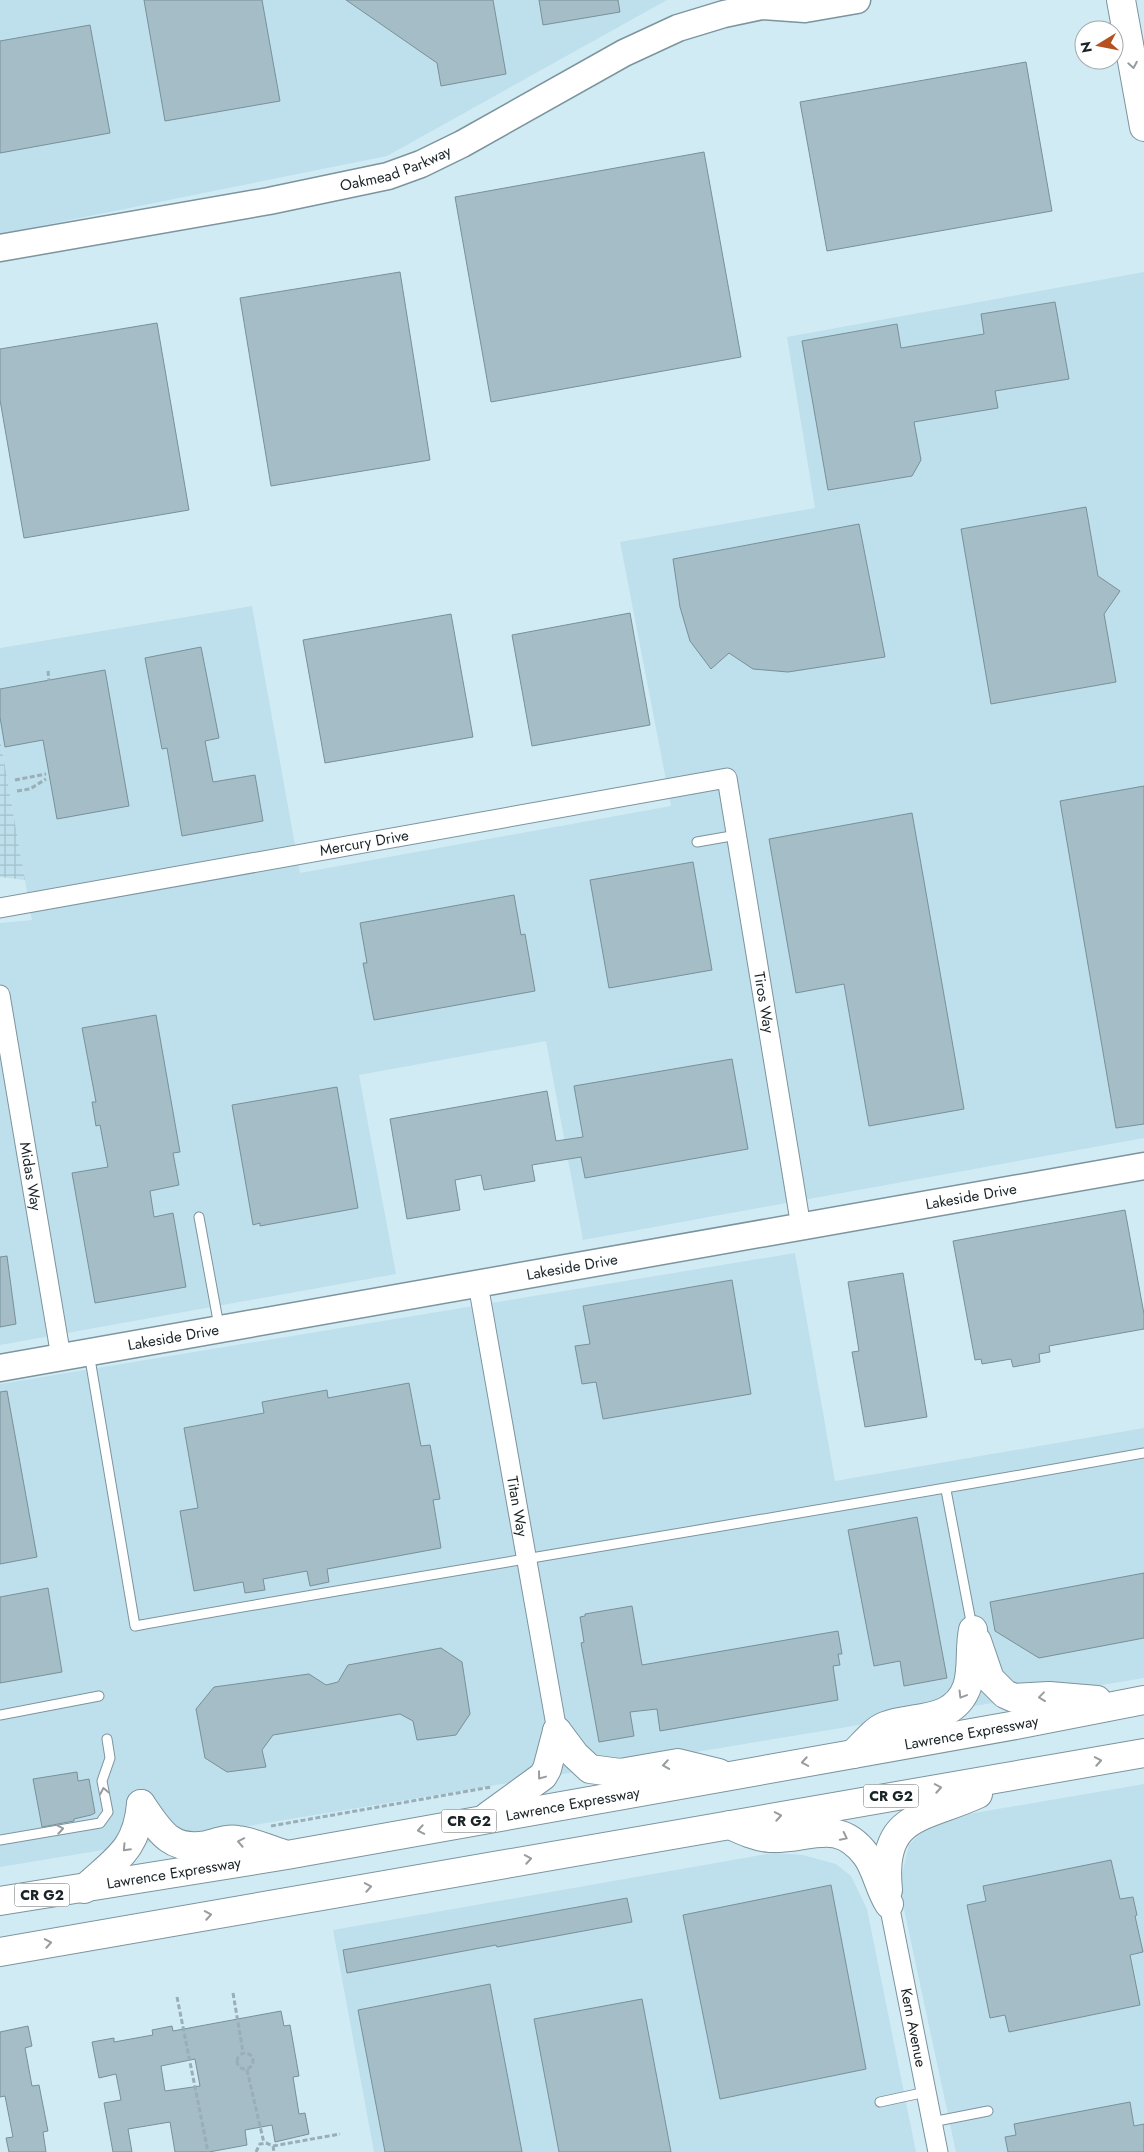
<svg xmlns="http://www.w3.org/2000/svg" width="1144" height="2152" font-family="Jost,sans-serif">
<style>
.built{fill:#bedfec}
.industrial{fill:url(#industrial-grid)}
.building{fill:#a4bdc7;stroke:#799099;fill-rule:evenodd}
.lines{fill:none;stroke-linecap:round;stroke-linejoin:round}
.lane-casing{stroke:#7c949d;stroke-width:11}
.street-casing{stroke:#7c949d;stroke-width:21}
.secondary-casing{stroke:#7c949d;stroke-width:29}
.primary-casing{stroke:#7c949d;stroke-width:30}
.highway-casing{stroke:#7c949d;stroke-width:30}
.path{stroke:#99aeb6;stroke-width:3;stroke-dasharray:5 2.5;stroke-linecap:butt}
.lane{stroke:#fff;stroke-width:9}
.street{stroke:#fff;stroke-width:19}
.secondary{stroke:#fff;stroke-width:26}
.primary{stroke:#fff;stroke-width:28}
.highway{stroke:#fff;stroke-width:28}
.oneway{stroke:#989c9e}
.labels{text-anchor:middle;stroke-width:5;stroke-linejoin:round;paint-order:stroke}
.shield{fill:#fff;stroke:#5f6668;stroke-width:1}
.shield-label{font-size:14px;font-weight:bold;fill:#1a2427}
.street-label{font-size:15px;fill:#1a2427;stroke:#fff}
</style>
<defs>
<pattern id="industrial-grid" width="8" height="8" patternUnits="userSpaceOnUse" patternTransform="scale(1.25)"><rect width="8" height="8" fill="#bedfec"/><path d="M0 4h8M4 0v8" fill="none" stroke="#a3bfca"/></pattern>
</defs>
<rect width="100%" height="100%" fill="#d1ebf5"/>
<!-- built -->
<path class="built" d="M0,0h667l-280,156 -387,78z
M1144,272v866l-561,102 -37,-199 -187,34 37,199 -396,71v-422l32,-3 -32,-182v-90l252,-42 48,267 371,-67 -51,-264 195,-34 -28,-171z
M795,1253l40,228 309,-53v250l-1144,189v-483z
M1144,1784v368h-188l-57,-266 10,-41 25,-25z
M773,1853l30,2 33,9 15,12 16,33 49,243h-542l-41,-222z"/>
<!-- industrial -->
<path class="industrial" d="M0,738l25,142 -25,-3z"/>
<!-- building -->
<path class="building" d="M144,0h118l18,101 -115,20z
M346,0h147l13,74 -65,12 -4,-23z
M539,0h79l2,12 -77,13z
M90,25l20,108 -110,20v-112z
M1026,62l26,149 -225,40 -27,-149z
M704,152l37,205 -250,45 -36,-205z
M400,272l30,188 -159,26 -31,-188z
M1055,302l14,77 -74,12 3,17 -84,14 7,38 -9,16 -84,14 -26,-149 95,-17 4,24 83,-14 -3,-20z
M157,323l32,187 -165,28 -24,-138v-51z
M1086,507l12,69 22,15 -16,23 12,68 -125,22 -30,-175z
M859,524l26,133 -97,15 -35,-3 -24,-16 -18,16 -21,-28 -10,-34 -7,-48z
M630,613l20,112 -118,21 -20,-111z
M451,614l22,123 -148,26 -22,-123z
M201,647l18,91 -14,3 8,41 42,-7 8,46 -81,15 -15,-88 -5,1 -17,-91z
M105,670l24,136 -72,13 -14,-79 -38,7 -5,-30v-28z
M1144,786v338l-28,4 -56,-327z
M912,813l52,296 -95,17 -25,-142 -48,9 -27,-154z
M693,862l19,108 -103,18 -19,-108z
M514,895l7,40 4,-1 10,57 -161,29 -11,-57h4l-7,-40z
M156,1015l24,137 -7,1 6,32 -29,6 4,26 19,-4 13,74 -91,16 -23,-130 36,-6 -8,-42 -4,1 -4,-24h4l-14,-74z
M732,1059l16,90 -163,29 -4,-21 -49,8 3,16 -51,9 -3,-15 -26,5 5,30 -53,9 -17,-100 157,-28 9,50 27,-4 -9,-51z
M337,1087l21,121 -98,18v-3l-7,2 -21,-120z
M1125,1210l19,104v15l-95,17 1,6 -11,2 1,8 -27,5 -2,-8 -29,5 -1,-5 -6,1 -22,-119z
M7,1256l9,68 -16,3v-70z
M903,1273l24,144 -62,10 -13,-75 7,-1 -11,-69z
M732,1280l19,114 -148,25 -7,-37 -14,2 -7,-38 15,-2 -7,-38z
M409,1383l12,63 9,-1 10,54 -7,1 8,48 -114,21 2,13 -19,4 -3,-15 -44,8 2,11 -20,3 -2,-11 -49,9 -14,-80 18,-3 -14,-80 80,-15 -2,-11 65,-12 1,8z
M7,1391l30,166 -37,7v-172z
M917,1517l30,161 -43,8 -4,-25 -26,5 -26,-136z
M1144,1573v65l-105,20 -44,-27 -5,-29z
M48,1588l14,84 -62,11v-86z
M632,1606l10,59 196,-34 4,23h-4l2,11 -7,1 5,34 -178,31 -3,-22 -27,3 4,24 -35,6 -18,-99 3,-1 -4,-25 5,-1v-2z
M441,1648l21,14 8,52 -14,21 -39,5 -4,-19 -13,-7 -127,21 -11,15 4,17 -39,5 -22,-14 -9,-49 18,-22 95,-13 17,11 12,-3 10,-17z
M77,1772l1,9 11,-2 6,34 -4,2 -17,4v2l-32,6 -9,-48z
M1111,1860l9,39 13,-2 4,18 -2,1 8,36 -13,3 10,50 -131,27 -4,-17 -15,3 -23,-113 19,-4 -3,-15z
M831,1885l35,184 -146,30 -37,-184z
M627,1898l5,24 -135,25 -1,-2 -149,28 -4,-23z
M490,1984l32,168h-137l-27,-142z
M642,1999l29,153h-112l-25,-133z
M281,2011l3,15 6,-1 9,51 -6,1 6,37 6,-1 4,21 -34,8 -3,-17 -27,5 2,15 -38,7h-34l-5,-30 -42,7 4,23h-19l-9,-49 17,-3 -5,-26 -17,4 -7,-36 22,-4v4l39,-7 -1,-5 20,-4 1,5zM195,2059l5,27 -35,5 -4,-25z
M28,2026l4,20 -7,2 7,38 7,-1 9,46 -5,1 3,20h-37l-3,-14 7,-1 -8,-41 -5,1v-65z
M1130,2102l4,24 10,-2v28h-136l-3,-15 11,-2 -2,-11z"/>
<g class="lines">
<!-- lane casing -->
<g class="lane-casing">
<path id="lane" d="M697,842l40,-7
M199,1217l20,109
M89,1353l46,273c336,-60 673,-112 1009,-173
M946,1490l26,137
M0,1715l99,-19
M0,1840l100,-17 8,-11 -6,-31 8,-23 -3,-19
M880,2102l46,-10
M932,2122l56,-11"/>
</g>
<!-- street casing -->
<g class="street-casing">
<g id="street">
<path id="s1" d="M0,908l727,-130 74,449"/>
<path id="s2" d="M0,995l61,362"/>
<path id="s3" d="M478,1284l79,447"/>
<path id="s4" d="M889,1904l49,248"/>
</g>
</g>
<!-- secondary casing -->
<g class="secondary-casing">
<g id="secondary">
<path id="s5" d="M0,248l269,-47 119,-25 33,-12 41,-20 162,-91 54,-25 46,-14 38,-8 43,3 52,-9"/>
<path id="s6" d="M0,1368l1144,-202"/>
</g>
</g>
<!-- primary casing -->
<g class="primary-casing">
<path id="primary" d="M1121,0l23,127"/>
</g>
<!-- highway casing -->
<g class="highway-casing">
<g id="highway">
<path d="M977,1641l13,38 15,15 9,4 35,-2 48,4"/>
<path d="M557,1731l18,24 15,14 30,4 58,-10 41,10"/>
<path d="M853,1754c9,-8 21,-24 32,-28 29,-11 68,-2 82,-39 6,-18 2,-38 6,-57"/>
<path d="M141,1804c18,26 29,48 66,41 9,-2 21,-7 30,-5 14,1 30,9 44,13"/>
<path d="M488,1816l55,-40 4,-7 10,-38"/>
<path d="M730,1825c13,6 26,12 40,13 38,2 67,-22 96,17 11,15 13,34 23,49"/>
<path d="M84,1889c32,-30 53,-39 57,-85"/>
<path d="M888,1890c-8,-77 36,-71 90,-96"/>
<path id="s7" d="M0,1901l287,-46 729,-130 128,-25"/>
<path d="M0,1952l1144,-199"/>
</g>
</g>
<!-- path -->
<path class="path" d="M48,671l1,10
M15,780l31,-6
M17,791l13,-2 16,-10
M271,1826l220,-39
M233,1993l10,59
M177,1997l31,155
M237 2061a8 8 0 1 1 16 0a8 8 0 1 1-16 0Z
M247,2070l17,73
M273,2146l67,-12
M256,2152l4,-8 6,-1 7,3 1,6"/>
<!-- lane -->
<use href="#lane" class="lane"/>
<!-- street -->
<use href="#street" class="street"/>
<!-- secondary -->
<use href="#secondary" class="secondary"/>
<!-- primary -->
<use href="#primary" class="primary"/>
<!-- highway -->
<use href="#highway" class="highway"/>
</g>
<!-- one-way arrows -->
<defs><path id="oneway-chevron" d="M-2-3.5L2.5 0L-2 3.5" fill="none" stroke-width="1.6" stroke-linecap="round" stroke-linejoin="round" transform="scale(1.25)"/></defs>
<g class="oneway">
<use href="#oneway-chevron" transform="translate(1133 65) rotate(80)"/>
<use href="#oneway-chevron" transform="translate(962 1695) rotate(121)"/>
<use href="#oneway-chevron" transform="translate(1042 1697) rotate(173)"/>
<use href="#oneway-chevron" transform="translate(1098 1761) rotate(-10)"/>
<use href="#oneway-chevron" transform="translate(805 1762) rotate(170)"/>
<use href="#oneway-chevron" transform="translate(666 1765) rotate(171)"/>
<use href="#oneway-chevron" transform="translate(541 1776) rotate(127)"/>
<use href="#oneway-chevron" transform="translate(938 1788) rotate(-10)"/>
<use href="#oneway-chevron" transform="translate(104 1791) rotate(-101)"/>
<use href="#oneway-chevron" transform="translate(778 1816) rotate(-10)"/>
<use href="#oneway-chevron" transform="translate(60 1829) rotate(-10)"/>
<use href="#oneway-chevron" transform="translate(421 1830) rotate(170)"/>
<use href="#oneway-chevron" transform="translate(844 1837) rotate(26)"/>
<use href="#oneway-chevron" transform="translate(241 1842) rotate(-169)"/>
<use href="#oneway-chevron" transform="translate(126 1848) rotate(133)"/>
<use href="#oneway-chevron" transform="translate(528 1859) rotate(-10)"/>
<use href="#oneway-chevron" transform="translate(368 1887) rotate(-10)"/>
<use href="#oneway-chevron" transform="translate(208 1915) rotate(-10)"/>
<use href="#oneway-chevron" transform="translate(48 1943) rotate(-10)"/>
</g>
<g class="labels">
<!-- shield labels -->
<g class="shield">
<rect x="863.5" y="1784.5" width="55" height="23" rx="4"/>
<rect x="441.5" y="1809.5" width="55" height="23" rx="4"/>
<rect x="14.5" y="1883.5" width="55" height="23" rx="4"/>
</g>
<g class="shield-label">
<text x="891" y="1801">CR G2</text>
<text x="469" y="1826">CR G2</text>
<text x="42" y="1900">CR G2</text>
</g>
<!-- street labels -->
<g class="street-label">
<text dy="5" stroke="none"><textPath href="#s5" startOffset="404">Oakmead Parkway</textPath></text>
<text dy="5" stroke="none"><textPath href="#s1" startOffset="370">Mercury Drive</textPath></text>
<text dy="5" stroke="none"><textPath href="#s1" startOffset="966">Tiros Way</textPath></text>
<text dy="5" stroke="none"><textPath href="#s2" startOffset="184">Midas Way</textPath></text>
<text dy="5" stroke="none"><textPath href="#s6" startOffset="986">Lakeside Drive</textPath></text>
<text dy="5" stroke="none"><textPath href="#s6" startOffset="581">Lakeside Drive</textPath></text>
<text dy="5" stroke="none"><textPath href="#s6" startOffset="176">Lakeside Drive</textPath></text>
<text dy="5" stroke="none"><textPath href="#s3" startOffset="226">Titan Way</textPath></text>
<text dy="5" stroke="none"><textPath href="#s7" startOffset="986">Lawrence Expressway</textPath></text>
<text dy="5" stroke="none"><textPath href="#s7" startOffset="581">Lawrence Expressway</textPath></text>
<text dy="5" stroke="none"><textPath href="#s7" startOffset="176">Lawrence Expressway</textPath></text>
<text dy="5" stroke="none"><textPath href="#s4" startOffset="126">Kern Avenue</textPath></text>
</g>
</g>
<!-- north arrow -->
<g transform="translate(1099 45) rotate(260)"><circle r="24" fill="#ffffff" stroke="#a3a7a9"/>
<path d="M0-4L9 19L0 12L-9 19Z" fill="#b5511e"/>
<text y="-8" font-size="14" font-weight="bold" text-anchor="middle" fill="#1a2427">N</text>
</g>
</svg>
